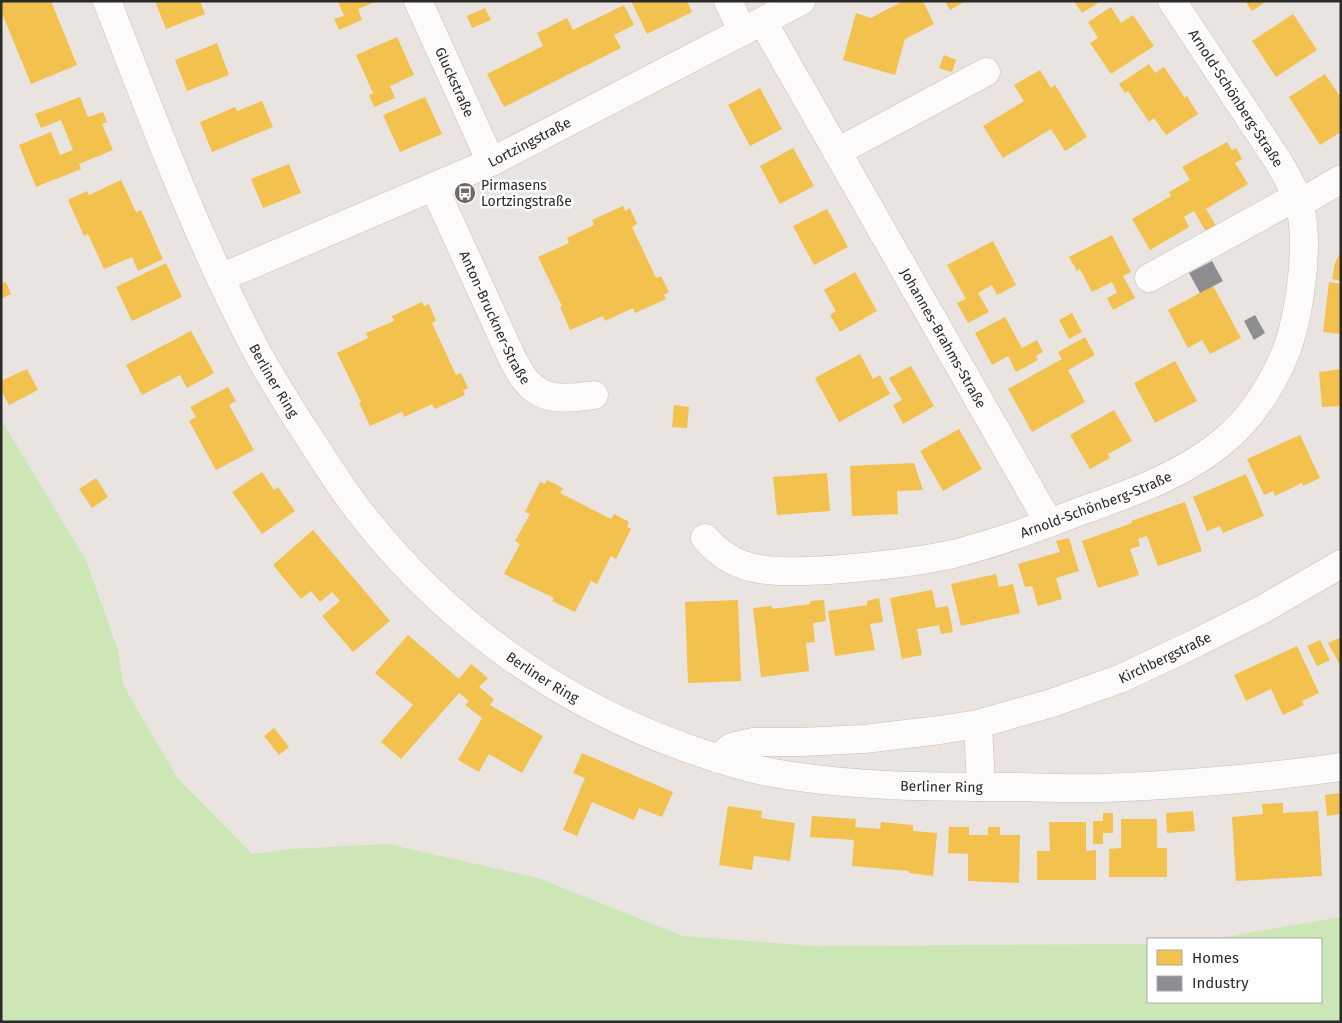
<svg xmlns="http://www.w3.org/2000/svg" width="1342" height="1023" font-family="'Fira Sans',sans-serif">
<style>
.green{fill:#cce6b6}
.homes{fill:#f2c14e}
.industry{fill:#8d8d92}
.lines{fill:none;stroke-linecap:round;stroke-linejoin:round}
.minor-casing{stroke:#c2c0c1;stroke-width:29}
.minor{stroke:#fcfbfa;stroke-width:28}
.labels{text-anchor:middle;stroke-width:5;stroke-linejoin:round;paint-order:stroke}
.street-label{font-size:14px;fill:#2a2a2a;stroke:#fff}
.poi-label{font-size:14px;fill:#2a2a2a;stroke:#fff;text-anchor:start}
</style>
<rect width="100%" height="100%" fill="#e9e4df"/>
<!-- green -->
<path class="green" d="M1,420l85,140 32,90 5,35 55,94 74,75 39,-5 97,-5 150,34 145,58 130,10 335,-2v58h173v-63h-108l128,-22v105h-1340z"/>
<!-- homes -->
<path class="homes" d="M1,1h50l26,64 -46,19 -30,-73z
M155,1h45l5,13 -39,15z
M338,1h39l-19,8 4,11 -23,10 -5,-11 10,-3z
M631,1h56l5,11 -45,22z
M903,1h20l11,23 -29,15 -10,36 -52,-15 13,-47 15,5z
M945,1h21l-16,9z
M1074,1h27l-19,12z
M1245,1h22l-15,10z
M624,5l10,20 -20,10 7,13 -117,59 -17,-33 56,-28 -6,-13 30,-15 6,12z
M1111,7l10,16 12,-8 21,31 -43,28 -21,-31 8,-5 -10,-16z
M485,8l6,12 -19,8 -5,-12z
M1293,14l24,36 -41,27 -24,-36z
M397,37l17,38 -24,11 5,12 -21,9 -5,-12 4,-2 -17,-38z
M217,43l12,32 -42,16 -12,-31z
M944,55l12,5 -4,12 -13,-4z
M1149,64l6,9 9,-6 21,31 2,-2 11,18 -32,21 -12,-17 -5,4 -21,-31 -3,2 -6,-9z
M1040,70l11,18 4,-3 32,52 -22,14 -14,-22 -48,29 -20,-32 41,-25 -10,-16z
M1325,74l16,24v34l-21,13 -31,-48z
M760,88l22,41 -32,17 -22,-41z
M80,97l8,20 15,-5 4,10 -5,2 11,26 -34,14 2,5 -45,18 -17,-42 32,-13 9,23 13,-5 -12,-30 -20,8 -6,-14z
M425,97l17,37 -42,18 -17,-37z
M262,101l11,26 -61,25 -12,-30 35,-15 2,4z
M1227,142l5,8 4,-2 6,11 -7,4 13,21 -42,25 12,20 -10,6 -14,-24 -10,6 5,10 -39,23 -18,-31 39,-23 -2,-4 21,-12 -8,-13z
M793,148l21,38 -34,18 -20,-38z
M289,164l12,29 -38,15 -12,-29z
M121,180l15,32 5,-2 22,49 -25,12 -6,-14 -28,12 -16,-35 -4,2 -16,-36 19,-9 2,4z
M623,206l2,5 5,-3 7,16 -5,3 24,51 5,-2 8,16 -5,3 2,4 -31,14 -2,-5 -28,13 -2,-5 -33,14 -10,-23 2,-1 -24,-49 31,-14 -2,-5 27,-13 -2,-5z
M827,209l21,38 -34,18 -21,-39z
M1112,235l19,37 -8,4 12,22 -22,12 -6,-12 10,-5 -5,-11 -20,10 -12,-23 -3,2 -8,-14z
M993,241l23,44 -19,10 -5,-10 -14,8 11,19 -21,11 -11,-20 9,-4 -19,-34z
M1341,251v30l-9,-2 3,-16z
M166,263l16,34 -50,24 -16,-34z
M855,272l22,39 -37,21 -10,-17 6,-4 -12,-21z
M6,282l5,12 -10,5v-15z
M1329,282l12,2v50l-18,-2z
M1213,286l28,52 -31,16 -8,-14 -14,8 -20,-38z
M422,302l2,4 5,-2 7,17 -4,2 24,52 5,-2 7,15 -5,2 2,5 -30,14 -3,-5 -28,13 -2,-5 -32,14 -11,-23 2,-1 -24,-49 31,-15 -2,-5 28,-12 -2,-5z
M1072,313l10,19 -13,7 -10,-19z
M1005,317l17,31 15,-8 6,12 -7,4 2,4 -22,12 -8,-16 -16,9 -17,-32z
M191,331l23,42 -27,15 -7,-13 -38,20 -16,-30z
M1085,337l10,18 -27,15 17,32 -53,30 -24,-43 54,-30 -4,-7z
M860,354l13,25 7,-4 10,19 -51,28 -24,-44z
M1175,361l22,40 -42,22 -21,-40z
M911,366l23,40 -31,18 -10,-19 9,-5 -13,-22z
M27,369l11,21 -29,15 -8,-15v-9z
M1341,369v37l-19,1 -3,-35z
M228,387l8,14 -7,4 25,45 -38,20 -27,-49 7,-4 -6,-10z
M674,405l15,2 -2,21 -15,-1z
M1114,410l18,31 -24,13 2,4 -20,11 -20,-34z
M959,429l23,40 -39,22 -23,-40z
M1300,435l20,43 -17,8 -1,-3 -27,13 -2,-5 -9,4 -17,-36z
M914,463l9,27 -26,1 1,23 -46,2 -2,-50z
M262,472l12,18 4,-3 17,24 -33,23 -30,-42z
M827,473l3,38 -53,4 -4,-38z
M1246,474l18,42 -41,17 -3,-7 -13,5 -14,-34z
M96,478l12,19 -16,11 -13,-19z
M547,480l16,8 -3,5 51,26 3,-5 15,8 -2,5 4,2 -15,30 -5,-3 -14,28 -6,-3 -16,31 -23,-11 2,-3 -50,-24 16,-30 -5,-3 15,-27 -5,-2 15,-30 5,2z
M1185,502l17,49 -44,15 -11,-30 -9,3 2,7 -10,3 9,26 -41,13 -16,-47 50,-18 -1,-2z
M313,530l77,91 -37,31 -31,-36 18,-15 -8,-9 -12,10 -9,-11 -10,8 -28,-34z
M1069,538l10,33 -23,7 6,21 -24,7 -6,-20 -7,1 -7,-23 42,-12 -4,-11z
M996,574l3,13 14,-3 7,29 -59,13 -10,-42z
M932,590l4,18 12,-2 5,26 -12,2 -2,-9 -22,4 5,26 -20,4 -12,-61z
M879,598l4,24 -13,2 5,26 -40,6 -7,-45 39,-6v-4z
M738,600l3,81 -53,2 -3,-81z
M824,600l2,21 -13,2 2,19 -9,1 3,28 -48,6 -8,-69 19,-2v3l38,-5v-3z
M408,635l51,44 12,-15 17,14 -9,9 15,12 -4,6 53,31 -21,37 -33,-19 -10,18 -21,-12 24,-42 -17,-13 4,-4 -10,-8 -58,66 -20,-17 32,-37 -38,-32z
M1341,637v30l-13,-24z
M1320,640l10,20 -13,6 -10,-20z
M1297,646l22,47 -17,8 2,4 -21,10 -12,-26 -25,12 -12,-26z
M274,728l15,19 -10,8 -15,-19z
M582,753l91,39 -11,25 -23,-9 -5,12 -42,-18 -15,34 -14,-6 22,-52 -12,-5z
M1341,793v21l-14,2 -2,-21z
M1283,803v10l35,-2 4,65 -86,5 -4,-64 31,-3 -1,-10z
M728,806l34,5 -1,7 34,5 -5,38 -36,-5 -2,14 -33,-5z
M1193,811l2,20 -28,2 -1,-20z
M1103,813h10v20h-10v11h-10v-23h10z
M812,816l44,3 -1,8 25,2 1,-7 32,3v6l24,2 -4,43 -24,-3v-2l-57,-5 2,-26 -44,-3z
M1121,819h36v29h10v29h-58v-28l12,-1z
M1049,822h37v29l10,-1v30h-59v-29h13z
M949,827h20v8h19v-8h12v8h20l-1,48 -51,-2v-27l-20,-1z"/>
<!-- industry -->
<path class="industry" d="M1212,261l11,20 -23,12 -11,-20z
M1255,315l10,18 -11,7 -10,-19z"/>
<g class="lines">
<!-- minor casing -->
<g class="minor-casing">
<g id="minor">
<path id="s1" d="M107,1c46,118 90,237 149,349 18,34 39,66 60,98 15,23 30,47 47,68 84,107 196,187 324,232 28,10 57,20 87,25 78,14 159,14 238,14 30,0 61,2 91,1 79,-3 159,-10 238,-21"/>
<path id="s2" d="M418,1l73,161"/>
<path d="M728,1l15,31"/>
<path id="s3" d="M763,22l286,501"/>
<path d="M837,152l149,-80"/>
<path id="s4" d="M434,187l79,173c5,8 10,20 18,26 17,16 41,12 63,9"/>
<path d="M1299,204l42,-25"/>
<path id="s5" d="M220,278l271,-116 310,-161"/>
<path d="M1149,278l147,-81"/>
<path id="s6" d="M705,538c15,17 32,28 55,31 27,4 55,2 82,0 37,-3 75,-7 111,-15 44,-11 86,-27 128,-43 51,-18 105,-37 146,-73 24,-20 42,-49 55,-77 17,-37 29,-118 17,-158 -5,-15 -13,-28 -21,-42l-106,-160"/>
<path d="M978,724l3,63"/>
<path id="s7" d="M718,759l13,-12 21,-5h49l63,-3 76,-9 38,-6 74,-21 70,-25 74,-35 69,-35 76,-44"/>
</g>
</g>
<!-- minor -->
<use href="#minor" class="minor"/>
</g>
<!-- icons -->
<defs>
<g id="bus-disc" transform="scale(1.125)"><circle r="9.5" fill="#6d6b69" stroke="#fff"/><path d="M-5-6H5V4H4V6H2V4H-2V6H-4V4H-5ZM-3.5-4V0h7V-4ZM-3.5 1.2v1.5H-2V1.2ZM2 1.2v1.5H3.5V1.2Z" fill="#fff"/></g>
</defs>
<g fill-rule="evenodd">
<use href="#bus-disc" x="465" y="193"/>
</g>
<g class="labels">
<!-- street labels -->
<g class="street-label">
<text dy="5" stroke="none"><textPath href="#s2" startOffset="89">Gluckstraße</textPath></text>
<text transform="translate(1236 98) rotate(57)" y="5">Arnold-Schönberg-Straße</text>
<text dy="5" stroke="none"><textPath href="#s5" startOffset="338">Lortzingstraße</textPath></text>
<text dy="5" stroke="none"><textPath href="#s4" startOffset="144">Anton-Bruckner-Straße</textPath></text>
<text dy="5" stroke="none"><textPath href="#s3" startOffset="364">Johannes-Brahms-Straße</textPath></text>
<text dy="5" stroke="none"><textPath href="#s1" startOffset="415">Berliner Ring</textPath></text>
<text dy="5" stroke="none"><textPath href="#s6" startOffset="410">Arnold-Schönberg-Straße</textPath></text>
<text dy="5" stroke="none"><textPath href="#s7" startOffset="465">Kirchbergstraße</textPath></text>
<text dy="5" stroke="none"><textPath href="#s1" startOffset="820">Berliner Ring</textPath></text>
<text dy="5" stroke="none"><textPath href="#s1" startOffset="1240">Berliner Ring</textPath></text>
</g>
<!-- poi labels -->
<g class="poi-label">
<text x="481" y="190">Pirmasens<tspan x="481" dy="16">Lortzingstraße</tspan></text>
</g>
</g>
<!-- border -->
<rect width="1342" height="1023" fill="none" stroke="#2a2a2a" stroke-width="5"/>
<!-- legend -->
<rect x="1147" y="938" width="175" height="65" fill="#ffffff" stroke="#aaaaaa"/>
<rect x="1157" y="950" width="25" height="15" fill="#f2c14e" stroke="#aaaaaa"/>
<text x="1192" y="963" font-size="15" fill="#2a2a2a">Homes</text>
<rect x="1157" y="976" width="25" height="15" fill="#8d8d92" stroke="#aaaaaa"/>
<text x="1192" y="988" font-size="15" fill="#2a2a2a">Industry</text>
</svg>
